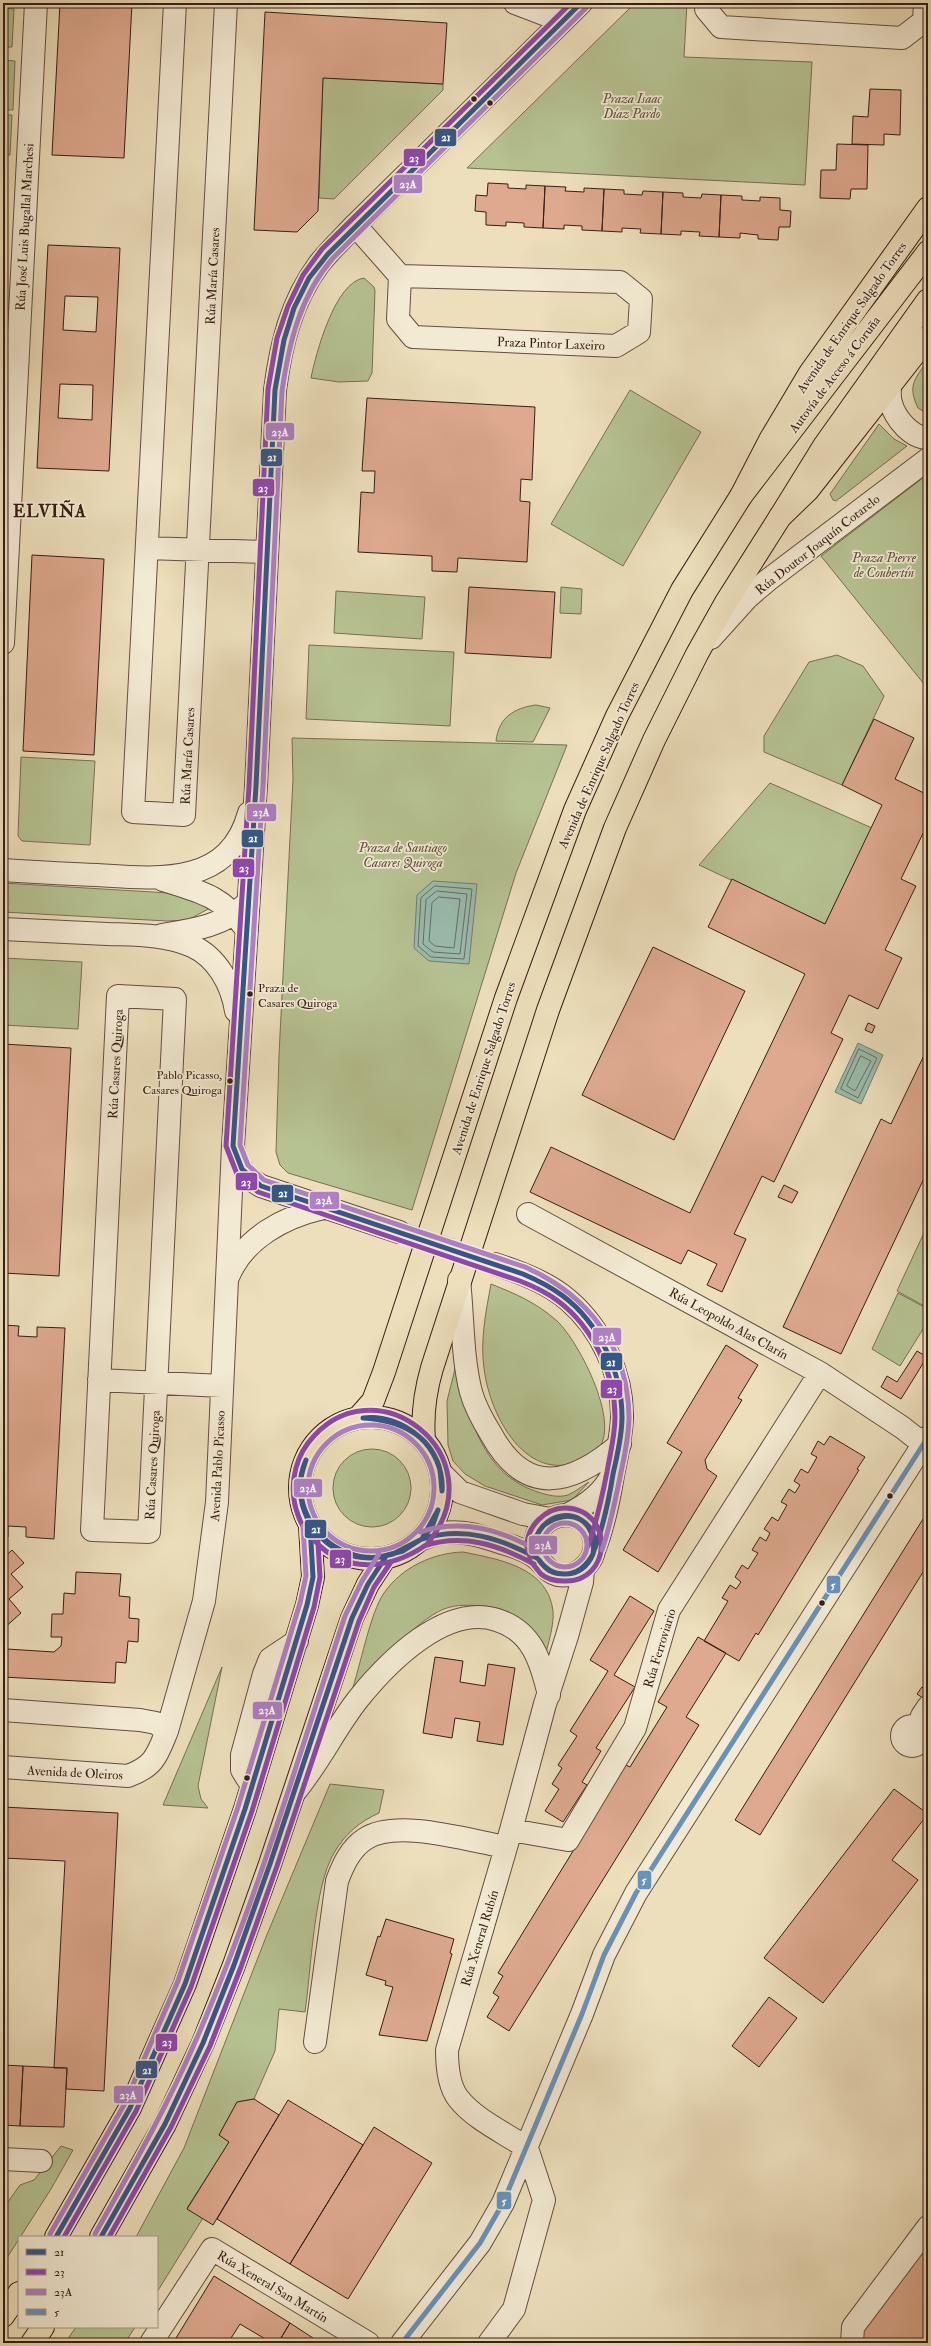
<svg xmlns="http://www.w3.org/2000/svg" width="931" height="2346" font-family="'IM FELL Double Pica',serif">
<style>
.green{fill:#b6c292;stroke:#767054}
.water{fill:#9abdae;stroke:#727d71}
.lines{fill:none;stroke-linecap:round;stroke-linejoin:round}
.shore{stroke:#686e62;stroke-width:1}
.building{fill:#dea98f;stroke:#361e15;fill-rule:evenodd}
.minor-tunnel{stroke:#c8b89b;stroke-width:22;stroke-dasharray:22 11;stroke-linecap:butt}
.minor-casing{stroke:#644e3f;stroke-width:24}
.major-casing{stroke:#361e15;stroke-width:24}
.highway-casing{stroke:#361e15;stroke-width:24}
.minor{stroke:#f3ead3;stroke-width:22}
.major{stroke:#eddfbc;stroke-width:22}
.highway{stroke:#eddfbc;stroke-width:22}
.bus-1-casing{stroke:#f3ead3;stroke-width:8}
.bus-2-casing{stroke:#f3ead3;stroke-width:8}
.bus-3-casing{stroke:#f3ead3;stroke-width:8}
.bus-4-casing{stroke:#f3ead3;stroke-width:8}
.bus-1{stroke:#355787;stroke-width:5}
.bus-2{stroke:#8e47ad;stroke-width:5}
.bus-3{stroke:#ae7fc5;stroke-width:5}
.bus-4{stroke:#6792bc;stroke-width:5}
.bus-dot{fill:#361e15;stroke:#f3ead3;stroke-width:1.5}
.labels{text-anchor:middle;stroke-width:3.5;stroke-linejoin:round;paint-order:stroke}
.bus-label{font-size:12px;fill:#361e15;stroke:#f3ead3;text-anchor:start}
.park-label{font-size:13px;font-style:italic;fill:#5c4f3a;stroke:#f3ead3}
.street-label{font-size:13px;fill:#361e15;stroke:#f3ead3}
.district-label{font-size:17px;font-weight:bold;letter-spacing:1px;fill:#361e15;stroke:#f3ead3}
.line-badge{stroke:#f3ead3;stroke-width:1.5}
.badge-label{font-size:11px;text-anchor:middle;font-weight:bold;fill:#fff}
</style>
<rect width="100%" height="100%" fill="#eddfbc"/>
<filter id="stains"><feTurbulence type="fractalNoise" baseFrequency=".005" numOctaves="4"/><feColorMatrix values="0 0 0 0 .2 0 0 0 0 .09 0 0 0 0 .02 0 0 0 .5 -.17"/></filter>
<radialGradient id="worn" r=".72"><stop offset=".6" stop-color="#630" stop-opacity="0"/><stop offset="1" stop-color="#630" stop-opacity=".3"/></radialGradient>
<!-- green -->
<path class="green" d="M635,3h52l-3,54 128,5 -7,123 -338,-17z
M3,8l11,1 -2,38h-9z
M3,60l12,1 -2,49h-10z
M323,78l120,6v6l-109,109 -15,-1z
M3,115h9l-2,40h-7z
M364,278l10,9 1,4 -3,82 -4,8 -29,1 -28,-4c5,-25 24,-96 53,-100z
M928,360v54l-10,-6c-11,-23 -3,-29 10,-48z
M630,390l71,42 -78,134 -72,-42z
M879,424l15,15 13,7 -71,55 -3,-1 -3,-6z
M928,474v215l-107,-133z
M561,587l21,2 -1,25 -21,-1z
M336,591l89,6 -3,42 -88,-6z
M309,645l145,7 -4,74 -144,-7z
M837,655l26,11 21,30 -42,89 -78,-33v-16l45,-74z
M536,705l14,3 -17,34 -37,-1c3,-24 18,-33 40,-36z
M292,738l275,7 -51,128 -104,337 -124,-37 -8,-8 -4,-13 3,-97 14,-276z
M21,757l74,4 -5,84 -68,-4 -4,-5z
M770,783l102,45 -47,96 -126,-59z
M3,883l166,10 25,6 16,9 -22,12 -21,1 -164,-9z
M3,958l79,4 -4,67 -75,-4z
M928,1224v84l-31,-17z
M491,1284c25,10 46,19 66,37 21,19 70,111 36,133 -61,40 -103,-34 -109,-86 -4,-27 2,-57 7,-84z
M898,1293l30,16v12l-28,45 -28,-17z
M456,1365c12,50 26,110 82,127 9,3 20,6 30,3 7,-3 14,-9 21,-13l-17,18 -30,5 -57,-19 -20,-12 -12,-13 -5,-16 -1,-44z
M333 1488a39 39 0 1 1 78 0a39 39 0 1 1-78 0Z
M463,1552c35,7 85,15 90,59 1,14 -4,29 -7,42 -7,-9 -12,-19 -20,-27 -11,-13 -27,-19 -43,-20 -13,-1 -26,-2 -39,3 -28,11 -71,61 -93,84 9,-25 19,-80 33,-100 18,-26 49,-40 79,-41z
M222,1667l-24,119 3,13 7,9 -45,-3z
M330,1784l54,6 -5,23c-20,9 -34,21 -45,40 -20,33 -23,118 -29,159l-26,-3 -4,42 -21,48 -17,3 -18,33 10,7 -42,66 16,10 -46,74v-55h-21l48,-89 82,-211z
M61,2146l12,4 -22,39 -48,75v-55l17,-24 14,-5z
M76,2327h59l-10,16h-60z"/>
<!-- water -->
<path class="water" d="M433,881l44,3 -8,80 -40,-3 -15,-13 3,-53z
M858,1043l25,12 -22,49 -26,-12z"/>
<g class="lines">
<!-- shore -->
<path class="shore" d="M435,886l37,3 -8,70 -33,-2 -13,-11 3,-48z
M437,891l30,3 -7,60 -27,-2 -10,-8 3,-44z
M439,897l21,2 -6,49 -19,-2 -6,-5 3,-38z
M859,1049l18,9 -19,40 -17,-9z
M861,1056l10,5 -16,30 -8,-5z"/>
</g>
<!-- building -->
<path class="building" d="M60,3h72l-8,155 -72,-3z
M265,12l182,11 -4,61 -120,-6 -5,133 -21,21 -43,-2z
M870,89l31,1 -1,45 -16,-1v11l-32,-1 1,-28 15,1z
M837,144l31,1 -1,44h-16l-1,10 -30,-1 1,-28h15z
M488,183l20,1v4l18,1v-4l19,1 -2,42 -19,-1v-4l-18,-1v4l-20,-1v-13l-11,-1 1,-16 11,1z
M545,186l21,1 -1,4 19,1v-4l20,1 -2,42 -20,-1v-4l-18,-1v4l-21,-1z
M604,189l20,1v4l18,1 1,-4 20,1 -2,42 -21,-1 1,-4 -19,-1v4l-20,-1z
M663,192l20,1v4l18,1 1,-4 19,1 -2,42 -20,-1 1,-4 -19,-1v4l-20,-1z
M721,195l21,1v4l18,1v-4l20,1v12l11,1 -1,16h-11l-1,13 -20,-1v-4l-18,-2v5l-21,-1z
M48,245l72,3 -11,223 -72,-3zM65,296l33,1 -2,35 -33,-2zM60,384l33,1 -1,35 -34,-2z
M367,398l168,9 -3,73 -11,-1 -1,22 10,1 -3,60 -69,-4 -1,14 -25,-1v-15l-74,-4 3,-60 13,1 1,-22h-13z
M32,555l72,4 -10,196 -71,-4z
M469,587l86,5 -4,66 -86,-5z
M874,719l40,19 -19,41 33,16v28l-27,56 15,7 -31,64 17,8 -24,51 -29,-14 -18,38 12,6 -69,143 -12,-6 -28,58 12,5 -24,53 -15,-7 10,-21 -29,-14 -7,14 -151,-72 21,-45 139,66 115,-239 -97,-47 24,-48 93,45 57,-119 -40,-20z
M653,947l92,44 -71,149 -92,-45z
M868,1023l7,3 -3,7 -7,-3z
M3,1044l68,4 -12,228 -56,-3z
M928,1047v123l-87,184 -58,-27 98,-208 10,5z
M784,1185l14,7 -6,11 -14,-6z
M3,1325l16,1 -1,10 19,1v-10l28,1 -11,211 -28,-2v-10l-18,-1v11h-5z
M726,1345l32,20 -20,33 4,2 -37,60 2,9 10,7 -59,96 -35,-22 59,-98 -15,-9z
M917,1351l10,6 -26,42 -20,-12 6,-11 10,6z
M830,1436l35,21 -8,12 2,1 -101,165 -2,-2 -17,28 -35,-20 24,-40 -6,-3 8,-13 6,4 5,-7 -6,-5 7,-12 6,4 10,-16 -6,-3 8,-13 6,4 4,-8 -6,-4 8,-12 6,4 9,-16 -6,-3 8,-13 6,4 5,-8 -6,-4 7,-12 7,4 9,-16 -6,-3 7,-13 6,4z
M928,1511v53l-168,271 -25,-15z
M12,1550l12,13 -13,11 12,13 -14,12 12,14 -18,16v-71z
M76,1572l45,2 -2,22 11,1 -1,21 10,1 -1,23 -10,-1 -2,22 -10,-1 -1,21 -112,-6v-46l4,5v13l47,3 7,-6 1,-9h-11l1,-23h11l1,-21 11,1z
M630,1596l24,15 -40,64 21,12 -39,61 5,3 -19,31 5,3 -24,37 -18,-11 14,-22 -7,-5 10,-16 -4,-3 19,-29 -7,-5 38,-60 -18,-11z
M698,1637l28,16 -40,64 13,8 -190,306 -22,-14 12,-20 -6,-4 10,-17 -5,-3 128,-208 4,2 37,-60 -9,-5z
M435,1657l28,4 -3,21 25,4 3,-22 27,4 -12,77 -26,-4 3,-19 -25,-4 -3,20 -29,-5z
M922,1687l6,5 -2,8 -9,-6z
M894,1789l34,25 -36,46 26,20 -95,123 -59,-45z
M3,1807l115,6 -14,278 -38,-2 1,-21h-13l11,-207 -62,-3z
M386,1919l68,20 -4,14 2,1 -25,87 -48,-6 14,-48 -8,-2 1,-4 -20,-6 12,-39 2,1z
M769,1997l28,21 -38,49 -27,-21z
M3,2065l20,1 -3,60 -17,-1z
M23,2066l44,2 -3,59 -44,-1z
M254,2099l25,16 -66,110 -26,-16 42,-67 -10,-7 18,-33z
M288,2100l75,45 -73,119 -73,-45z
M374,2127l58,36 -84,136 -58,-35z
M928,2239v104h-81z
M214,2276l76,47 -12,20h-6l-32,-19 -12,19h-55z
M290,2323l23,15 1,5h-36z"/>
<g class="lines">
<!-- minor-tunnel -->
<path class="minor-tunnel" d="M399,1232l96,32"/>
<!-- minor casing -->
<g class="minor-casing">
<path id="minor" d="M175,3l-42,809 51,3 42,-812
M515,3l47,18
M706,3v6l15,18 181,11 22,-17 1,-18
M355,225l45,51
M400,276l220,6 21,17 -2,33 -23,14 -203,-9 -15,-18z
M890,384c0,6 -1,13 1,19 4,15 20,35 37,35
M147,548l120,4
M711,638l37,-41 20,-17 160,-121
M3,643l33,-640
M3,870c31,2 63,4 94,5 61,4 132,12 152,-62
M163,880c39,12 59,16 84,50
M3,929c35,2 69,3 104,5 28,1 58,0 85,12 25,11 40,39 44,65
M162,935c30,-5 61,-9 83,-30
M118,996l57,3 -26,533 -57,-2z
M234,1151c3,17 13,27 27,35l138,46
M528,1214l292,159 83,55 25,20
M495,1264c26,9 52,18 73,36 33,28 55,75 54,118 -1,19 -5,38 -9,57 -4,25 -9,49 -18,73
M228,1277c16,-39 56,-60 95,-69
M459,1280c4,36 3,78 12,112 4,15 12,29 20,42 35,64 81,51 129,10
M99,1380l123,6
M442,1474l18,18 63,22 27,5
M567,1515c18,-9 37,-22 45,-41
M422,1539c28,-12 52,-6 80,4 11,3 23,7 33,14 9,6 11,15 23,18 21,4 41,-16 36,-37 -9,-39 -70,-25 -57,20
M3,1710l137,10 16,3 11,8c-10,24 -12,35 -39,45l-125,-9
M902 1736a10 10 0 1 1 20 0a10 10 0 1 1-20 0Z
M918,1728l4,-12 6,-9
M167,1731l37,-130 13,-99 16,-356 23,-360 19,-396c6,-46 16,-88 44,-126 11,-14 24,-26 36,-39l226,-222
M252,1786l-10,-16v-15l22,-81 6,-15 27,-18
M294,1793c26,-31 41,-65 65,-95 29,-36 87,-95 138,-78 35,11 44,41 52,75
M511,1830l57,10 67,-112 34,-118 151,-237
M315,2042l22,-161c6,-16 13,-32 28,-42 32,-21 105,2 141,8
M527,2148c-22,-15 -53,-29 -69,-50 -10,-13 -11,-33 -11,-48l64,-220 34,-126 22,-68 15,-54 1,-12
M3,2159l38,2
M151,2343l61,-94 156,94
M402,2343l78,-100 23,-40 79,-189 22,-59 32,-62 292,-456
M489,2343l25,-34 30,-109 -17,-52
M852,2343l1,-16 75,-100"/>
</g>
<!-- major casing -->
<g class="major-casing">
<path id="major" d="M300 1488a71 71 0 1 1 142 0a71 71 0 1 1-142 0Z
M358,1418l15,-17 11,-29 122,-374 69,-188 42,-94 65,-126 59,-94 29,-56 40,-67 118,-165
M424,1440c-2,-25 1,-48 8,-72l116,-358 67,-182 39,-88 43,-86 28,-50 55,-87 28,-27 120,-153
M56,2237l74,-129 55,-124 60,-175 62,-204 6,-28 -3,-51
M101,2237l64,-113 38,-81 31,-78 36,-101 82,-246 16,-34 17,-26
M3,2316l16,-23
M32,2343l11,-16"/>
</g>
<!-- highway casing -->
<g class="highway-casing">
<path id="highway" d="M741,496l187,-244
M780,517l44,-71 104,-146"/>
</g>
<!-- minor -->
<use href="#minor" class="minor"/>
<!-- major -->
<use href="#major" class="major"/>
<!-- highway -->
<use href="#highway" class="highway"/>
<!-- bus-1 casing -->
<g class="bus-1-casing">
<path id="bus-1" d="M581,3l-253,251 -19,24 -15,30 -10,32 -9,50 -19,396 -23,360 9,23 19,17 262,88c14,6 28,13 40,22 36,27 59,76 59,121 0,20 -5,39 -9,57 -4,25 -9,50 -18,74
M363,1418c32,2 64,13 76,48 2,7 2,17 3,25
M363,1418c41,-5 82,30 79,73
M306,1460c-2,6 -4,12 -5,18 -5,45 34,84 79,79
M306,1460c-22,49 21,106 74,97
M543,1526c22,-24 61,-3 50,28
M543,1526c27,-21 55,-6 50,28
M423,1537l15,-27
M423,1537l9,-10 6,-17
M422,1539c41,-13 78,-1 115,19
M536,1554c-3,-11 0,-20 7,-28
M380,1557l13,-3 27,-14
M380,1557l23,-6 17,-11
M539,1560c7,9 14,14 26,14
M539,1560c7,10 13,14 26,14
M565,1574c13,0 22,-9 28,-20
M565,1574c13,1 23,-8 28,-20
M56,2237l74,-129 55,-124 60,-175 62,-204 6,-28 -3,-51
M101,2237l64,-113 38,-81 31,-78 36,-101 82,-246 16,-34 17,-26"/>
</g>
<!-- bus-2 casing -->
<g class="bus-2-casing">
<path id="bus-2" d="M571,3l-249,246 -19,26 -15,31 -11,32 -9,51 -19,397 -23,360 11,28 21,18 262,89c13,5 26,11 38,20 35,26 57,73 57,116 0,19 -5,37 -8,55 -5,25 -10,50 -19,74
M426,1545c-35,24 -81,30 -112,-5 -7,-8 -13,-15 -16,-25 -9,-24 -5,-52 10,-72 65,-85 191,12 120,100
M424,1546c39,-13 75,-1 110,18
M530,1559c0,-4 -2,-8 -3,-12 -1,-20 19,-40 39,-39 49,2 46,75 -2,73 -8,0 -16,-1 -23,-7 -3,-3 -6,-8 -9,-11
M64,2237l72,-126 55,-124 61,-176 62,-204 6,-30 -3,-51
M109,2237l62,-110 39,-81 31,-79 36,-101 82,-245 15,-34 17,-25"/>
</g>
<!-- bus-3 casing -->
<g class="bus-3-casing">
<path id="bus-3" d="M586,8l-253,250c-33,38 -44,85 -51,133l-19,395 -23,359 8,20 16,15 261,87c63,28 103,79 104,150 0,20 -5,41 -9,60 -5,25 -10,50 -18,73
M308 1488a63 63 0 1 1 126 0a63 63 0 1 1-126 0Z
M543 1545a22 22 0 1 1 44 0a22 22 0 1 1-44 0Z
M420,1532c43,-14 82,-2 120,20
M50,2234l74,-129 54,-124 60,-174 62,-204 6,-27 -3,-50
M95,2234c36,-64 72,-127 101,-194 60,-137 102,-282 149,-424l17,-35 17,-27"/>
</g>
<!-- bus-4 casing -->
<g class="bus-4-casing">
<path id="bus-4" d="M402,2343l78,-100 23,-40 79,-189 22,-59 32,-62 292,-456"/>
</g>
<!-- bus-1 -->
<use href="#bus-1" class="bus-1"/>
<!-- bus-2 -->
<use href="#bus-2" class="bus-2"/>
<!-- bus-3 -->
<use href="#bus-3" class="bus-3"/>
<!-- bus-4 -->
<use href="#bus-4" class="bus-4"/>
</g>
<!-- markers -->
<g class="bus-dot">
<circle cx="474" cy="99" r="3.5"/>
<circle cx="490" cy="103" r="3.5"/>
<circle cx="250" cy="994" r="3.5"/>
<circle cx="230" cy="1081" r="3.5"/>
<circle cx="890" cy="1496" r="3.5"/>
<circle cx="822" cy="1603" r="3.5"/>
<circle cx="247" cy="1778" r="3.5"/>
</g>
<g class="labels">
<!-- bus labels -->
<g class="bus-label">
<text x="258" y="992">Praza de<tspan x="258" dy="15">Casares Quiroga</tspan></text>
<text x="222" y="1079" text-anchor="end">Pablo Picasso,<tspan x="222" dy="15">Casares Quiroga</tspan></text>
</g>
<!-- park labels -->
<g class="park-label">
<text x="632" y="103">Praza Isaac<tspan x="632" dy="15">Díaz Pardo</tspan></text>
<text x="884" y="562">Praza Pierre<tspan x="884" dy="15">de Coubertín</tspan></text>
<text x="403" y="852">Praza de Santiago<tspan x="403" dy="15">Casares Quiroga</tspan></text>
</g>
<!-- street labels -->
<g class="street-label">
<text transform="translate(24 227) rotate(-87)" y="5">Rúa José Luis Bugallal Marchesi</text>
<text transform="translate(212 276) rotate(-87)" y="5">Rúa María Casares</text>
<text transform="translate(851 317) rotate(-55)" y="5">Avenida de Enrique Salgado Torres</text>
<text transform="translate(551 343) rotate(2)" y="5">Praza Pintor Laxeiro</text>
<text transform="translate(834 374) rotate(-53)" y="5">Autovía de Acceso á Coruña</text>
<text transform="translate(817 544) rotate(-38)" y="5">Rúa Doutor Joaquín Cotarelo</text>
<text transform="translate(187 756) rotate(-87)" y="5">Rúa María Casares</text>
<text transform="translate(598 765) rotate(-66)" y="5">Avenida de Enrique Salgado Torres</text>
<text transform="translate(115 1064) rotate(-87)" y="5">Rúa Casares Quiroga</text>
<text transform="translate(483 1068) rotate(-72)" y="5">Avenida de Enrique Salgado Torres</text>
<text transform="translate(729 1323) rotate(29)" y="5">Rúa Leopoldo Alas Clarín</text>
<text transform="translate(152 1465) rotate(-87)" y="5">Rúa Casares Quiroga</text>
<text transform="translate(217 1466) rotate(-87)" y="5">Avenida Pablo Picasso</text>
<text transform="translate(659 1648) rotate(-73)" y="5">Rúa Ferroviario</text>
<text transform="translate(75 1772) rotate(3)" y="5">Avenida de Oleiros</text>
<text transform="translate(479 1938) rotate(-73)" y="5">Rúa Xeneral Rubín</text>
<text transform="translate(273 2286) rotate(31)" y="5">Rúa Xeneral San Martín</text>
</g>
<!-- district labels -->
<g class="district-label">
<text x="50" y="517">ELVIÑA</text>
</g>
</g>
<g class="line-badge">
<rect x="434" y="128" width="23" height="19" rx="4" fill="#355787"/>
<rect x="403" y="148" width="23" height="19" rx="4" fill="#8e47ad"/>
<rect x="393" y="174" width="30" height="20" rx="4" fill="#ae7fc5"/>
<rect x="265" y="422" width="30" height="19" rx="4" fill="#ae7fc5"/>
<rect x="260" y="448" width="23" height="19" rx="4" fill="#355787"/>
<rect x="252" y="478" width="23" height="19" rx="4" fill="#8e47ad"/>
<rect x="246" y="803" width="31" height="19" rx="4" fill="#ae7fc5"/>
<rect x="241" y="829" width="23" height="19" rx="4" fill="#355787"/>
<rect x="232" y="858" width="23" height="20" rx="4" fill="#8e47ad"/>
<rect x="235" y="1172" width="23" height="19" rx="4" fill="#8e47ad"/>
<rect x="271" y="1184" width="23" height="19" rx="4" fill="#355787"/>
<rect x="309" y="1191" width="31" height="19" rx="4" fill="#ae7fc5"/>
<rect x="592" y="1327" width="30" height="19" rx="4" fill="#ae7fc5"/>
<rect x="600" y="1352" width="23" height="19" rx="4" fill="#355787"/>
<rect x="600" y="1379" width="23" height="20" rx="4" fill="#8e47ad"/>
<rect x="293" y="1478" width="30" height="20" rx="4" fill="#ae7fc5"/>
<rect x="304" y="1519" width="23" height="20" rx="4" fill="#355787"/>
<rect x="528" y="1535" width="30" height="20" rx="4" fill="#ae7fc5"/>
<rect x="329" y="1549" width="23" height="20" rx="4" fill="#8e47ad"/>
<rect x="826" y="1575" width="15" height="19" rx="4" fill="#6792bc"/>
<rect x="252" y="1701" width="31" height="19" rx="4" fill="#ae7fc5"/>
<rect x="637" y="1870" width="15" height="20" rx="4" fill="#6792bc"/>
<rect x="155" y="2033" width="23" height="19" rx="4" fill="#8e47ad"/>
<rect x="135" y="2060" width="23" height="19" rx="4" fill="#355787"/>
<rect x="113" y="2085" width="31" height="19" rx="4" fill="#ae7fc5"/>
<rect x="496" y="2191" width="16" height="19" rx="4" fill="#6792bc"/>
</g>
<g class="badge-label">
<text x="446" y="141">21</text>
<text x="414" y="162">23</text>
<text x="408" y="188">23A</text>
<text x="280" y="436">23A</text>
<text x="272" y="461">21</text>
<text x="263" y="492">23</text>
<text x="261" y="816">23A</text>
<text x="253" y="842">21</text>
<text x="244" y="872">23</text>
<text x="246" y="1186">23</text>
<text x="283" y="1197">21</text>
<text x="324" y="1204">23A</text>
<text x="607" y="1341">23A</text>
<text x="611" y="1366">21</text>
<text x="612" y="1393">23</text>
<text x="308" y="1492">23A</text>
<text x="316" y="1533">21</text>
<text x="543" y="1549">23A</text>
<text x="340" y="1563">23</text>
<text x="833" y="1589">5</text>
<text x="267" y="1714">23A</text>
<text x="644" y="1884">5</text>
<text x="167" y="2046">23</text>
<text x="147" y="2074">21</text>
<text x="128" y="2099">23A</text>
<text x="504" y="2205">5</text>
</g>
<!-- margin -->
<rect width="931" height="2346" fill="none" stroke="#eddfbc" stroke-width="16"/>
<rect x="4" y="4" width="923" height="2338" fill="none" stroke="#361e15" stroke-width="2"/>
<rect x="8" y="8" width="915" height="2330" fill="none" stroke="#361e15"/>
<!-- legend -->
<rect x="18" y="2236" width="140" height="92" fill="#f3ead3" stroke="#a79887"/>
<rect x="26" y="2249" width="20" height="6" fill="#355787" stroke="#a79887"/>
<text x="54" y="2256" font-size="12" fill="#361e15">21</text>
<rect x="26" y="2269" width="20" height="6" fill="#8e47ad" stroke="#a79887"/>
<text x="54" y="2276" font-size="12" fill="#361e15">23</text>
<rect x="26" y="2289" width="20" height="6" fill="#ae7fc5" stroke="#a79887"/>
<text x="54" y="2296" font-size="12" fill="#361e15">23A</text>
<rect x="26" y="2309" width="20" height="6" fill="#6792bc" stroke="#a79887"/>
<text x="54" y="2316" font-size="12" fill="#361e15">5</text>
<rect width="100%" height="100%" filter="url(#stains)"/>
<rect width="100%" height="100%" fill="url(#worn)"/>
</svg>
